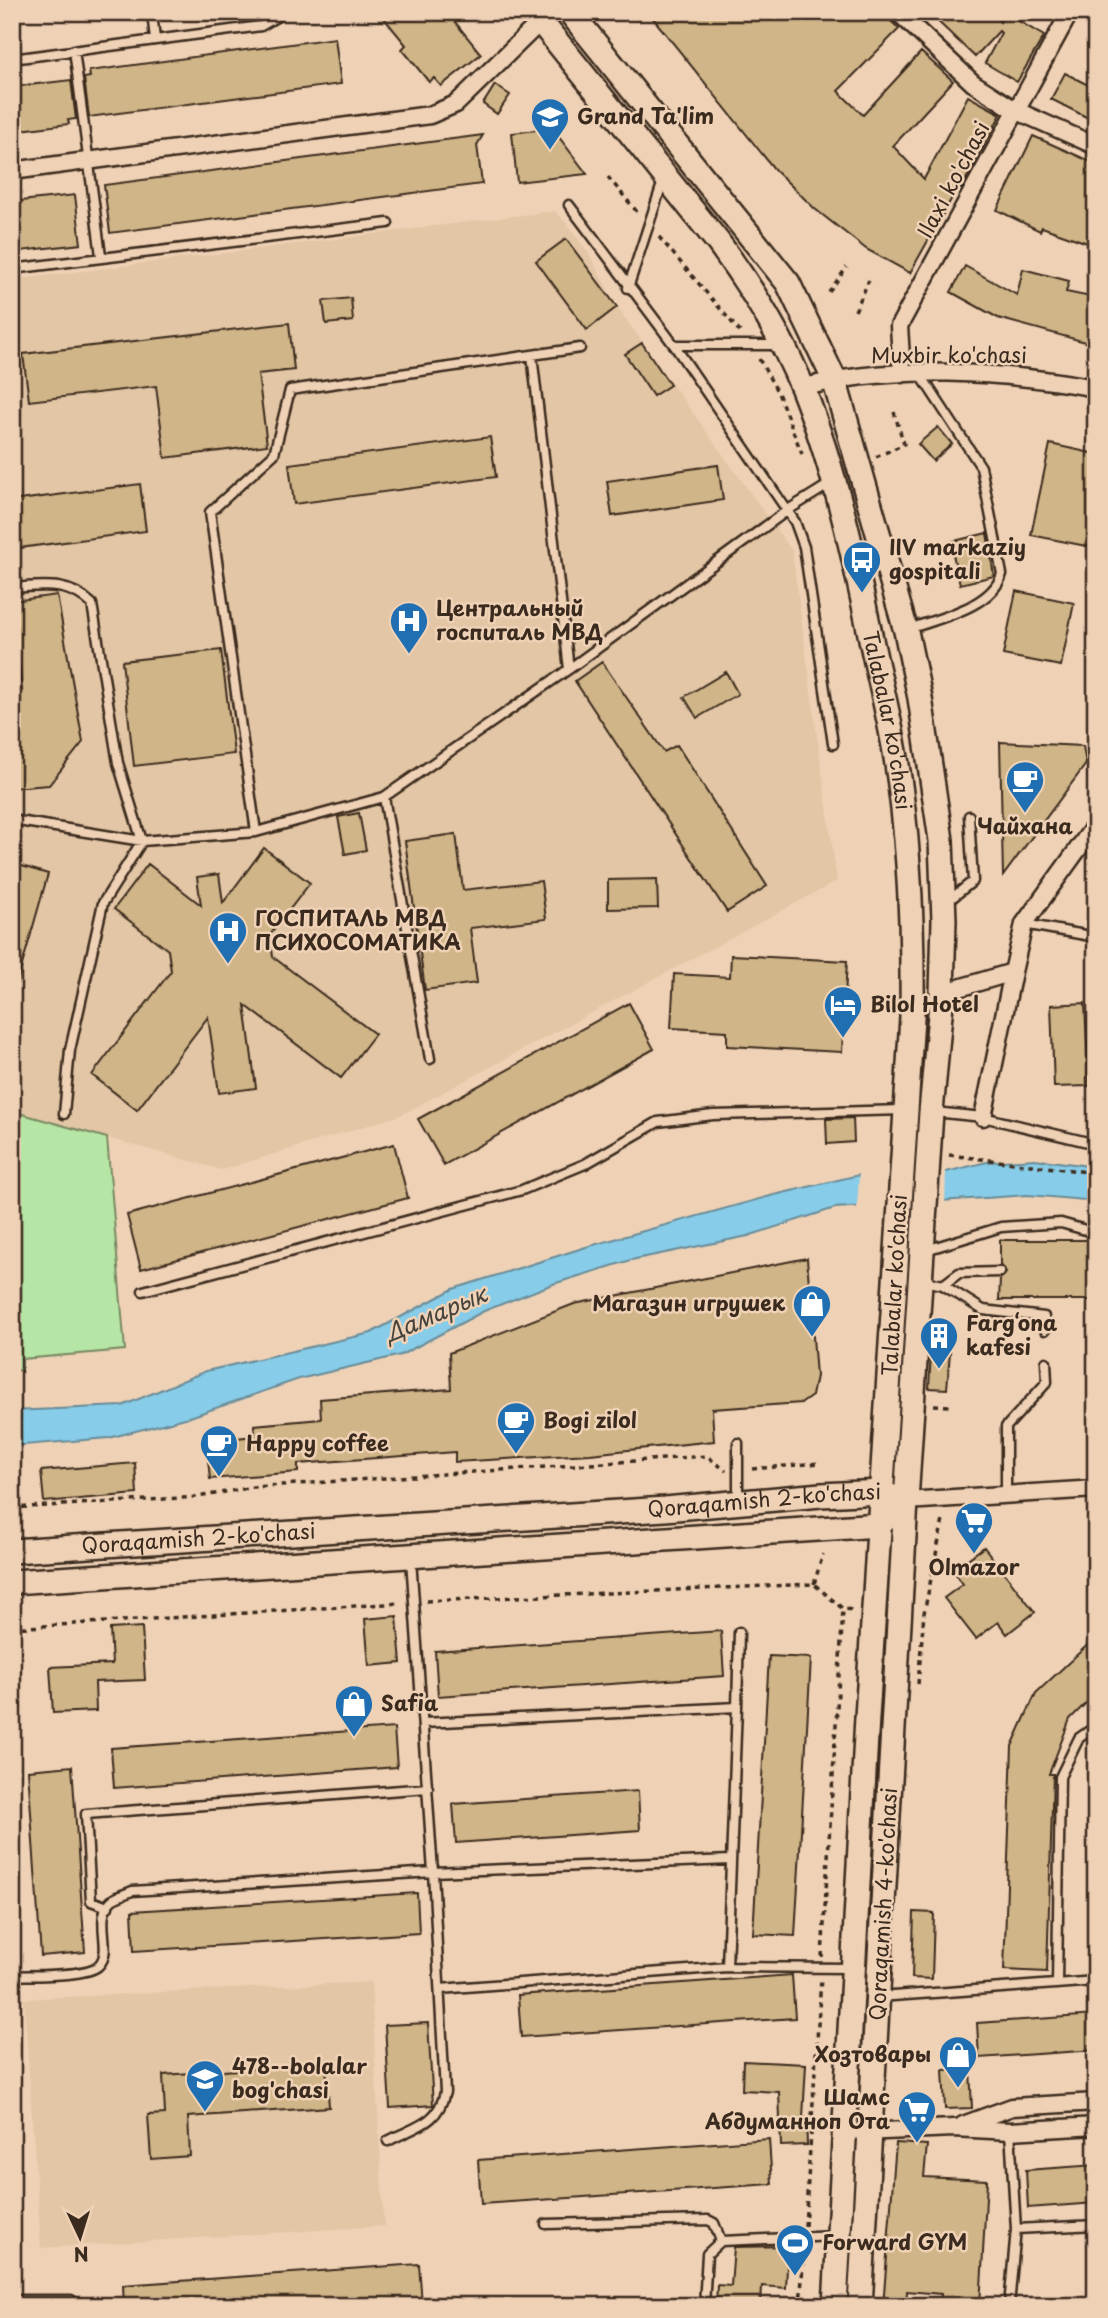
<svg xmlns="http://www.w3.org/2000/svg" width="1108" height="2318" font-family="'Playpen Sans',sans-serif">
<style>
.built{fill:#e2c6a5}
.green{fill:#b6e6a5;stroke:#788862;stroke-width:2}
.water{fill:#87cce8;stroke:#698b97;stroke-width:2}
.pier{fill:#efd2b6}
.building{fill:#cfb587;stroke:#3b2a1e;stroke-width:2}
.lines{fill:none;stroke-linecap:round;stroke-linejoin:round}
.lane-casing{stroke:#3b2a1e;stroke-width:13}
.street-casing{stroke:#3b2a1e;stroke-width:21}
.secondary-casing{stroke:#3b2a1e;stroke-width:28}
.path{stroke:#3b2a1e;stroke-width:3.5;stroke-dasharray:5 5;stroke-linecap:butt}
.lane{stroke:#efd2b6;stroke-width:8}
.street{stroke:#efd2b6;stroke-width:16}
.secondary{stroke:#efd2b6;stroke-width:23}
.labels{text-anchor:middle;stroke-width:5;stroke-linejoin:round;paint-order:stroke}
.poi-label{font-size:21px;font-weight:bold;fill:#3b2a1e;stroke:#efd2b6;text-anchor:start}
.street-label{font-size:21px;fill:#3b2a1e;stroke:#efd2b6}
.water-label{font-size:23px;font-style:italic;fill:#46423c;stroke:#efd2b6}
</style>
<rect width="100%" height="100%" fill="#efd2b6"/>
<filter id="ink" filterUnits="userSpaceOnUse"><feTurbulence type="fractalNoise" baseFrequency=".0143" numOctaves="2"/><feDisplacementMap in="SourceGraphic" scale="14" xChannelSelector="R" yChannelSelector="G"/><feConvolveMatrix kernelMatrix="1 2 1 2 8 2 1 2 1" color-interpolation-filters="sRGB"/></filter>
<g filter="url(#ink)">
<!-- built -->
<path class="built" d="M554,211l12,11 23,32 28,53 175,244 45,330 -436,234 -179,55 -210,-59v-831z
M371,1982l13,244 -343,22 -17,-249z"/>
<!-- green -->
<path class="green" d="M12,1111l95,27 18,212 -103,9v11l-10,1z"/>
<!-- water -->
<path class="water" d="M1035,1159l61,8v34l-68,-6 -193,13 -87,28 -117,24 -78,24 -69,27 -83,44 -102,24 -106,37 -84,22 -97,8v-35l110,-5 84,-35 165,-38 82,-44 133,-42 188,-52 85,-20 87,-3 41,-10z"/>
<!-- pier -->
<path class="pier" d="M946,1168l-1,37 -88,5 2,-38z"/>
<!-- building -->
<path class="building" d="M379,12h68l34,42 -40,32 -7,-8 -5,4 -27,-33 4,-4z
M648,12h234l17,17 -61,62 25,24 58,-63 32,29 -60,65 31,33 44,-83 33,18 -40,75 -3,-2 -48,86 -44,-24 -51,-40 -40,-39z
M928,12h62l10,10 5,-9 39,23 -27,46 -32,-19 16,-30 -2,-2 -24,26z
M335,38l6,46 -252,33 -5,-39 6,-1 -1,-6z
M1065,73l31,16v33l-45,-23z
M71,80l5,39 -8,1 1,4 -57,7v-44z
M495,85l15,10 -13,19 -14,-10z
M552,128l35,46 -70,8 -5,-49z
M483,135l-6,10 5,39 -372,49 -6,-48z
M1033,136l63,28v82l-54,-19 -2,4 -43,-21z
M75,195l6,49 -69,8v-50z
M566,239l51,68 -30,23 -51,-69z
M965,266l52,29 6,-26 46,12 -3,11 30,6v47l-98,-27 -47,-26z
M351,298l2,23 -27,3 -3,-23z
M289,323l5,47 -36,4 9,71 -102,13 -9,-72 -127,15 -6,-47z
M642,343l28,42 -17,11 -28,-42z
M938,427l14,17 -19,17 -15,-17z
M490,437l6,40 -202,27 -5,-40z
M1050,444l46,10v94l-65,-13z
M718,465l5,35 -111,16 -5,-35z
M140,484l6,47 -134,18v-48z
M987,533l7,43 -34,8 -10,-42z
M1016,591l58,12 -13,63 -58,-11z
M57,595l26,147 -34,43 -37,3v-104l10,6 -10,-89z
M221,650l13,104 -100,12 -12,-105z
M602,662l62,90 13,-7 90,141 -40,26 -152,-231z
M726,672l12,22 -41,24 -13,-21z
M1000,742l83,4 3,18 -83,112z
M359,813l7,37 -21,4 -7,-37z
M456,834l7,56 78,-9 5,38 -76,9 7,55 -52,7 -20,-149z
M264,848l46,35 -40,52 3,22 102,77 -34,44 -96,-73 11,83 -37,5 -11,-76 -71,93 -45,-35 79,-104 -3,-21 -54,-41 34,-45 53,41 -4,-28 22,-3 4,29z
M12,863l36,11 -31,109h-5z
M657,879l1,29 -50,1v-29z
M731,955l116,6 -5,91 -115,-6v-15l-56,-3 3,-54 56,3z
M629,1003l25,46 -210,116 -26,-46z
M1085,1003l4,83 -35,1 -3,-82z
M853,1118l1,24 -27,2 -1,-25z
M394,1144l14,54 -267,71 -14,-54z
M1000,1240h96v60h-97l1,-21 6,-6 -6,-8z
M807,1258l9,118 -4,20 -10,7 -90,6 2,32 -124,13 -135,8v-10l-157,12v8l-88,7 -4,-38 49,-5 -1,-11 67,-6 -1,-20 131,-10 -2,-36 125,-49z
M931,1351l19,1 -3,37 -18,-1z
M135,1463l2,31 -93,8 -3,-31z
M984,1547l51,65 -28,22 -9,-12 -22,17 -32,-41 19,-14 -10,-14z
M397,1616l4,47 -32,3 -4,-47z
M142,1627l3,53 -50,2 1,29 -43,2 -3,-46 62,-3 -2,-35z
M721,1631l3,45 -286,20 -3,-45z
M1096,1637v56l-26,26 -21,55h4l-6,198 -43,-2 8,-224 24,-53z
M769,1656l42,2 -16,278 -42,-2z
M394,1728l3,39 -283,21 -3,-40z
M72,1766l13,186 -44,4 -13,-186z
M638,1791l2,39 -184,13 -3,-39z
M417,1893l2,40 -285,18 -2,-40z
M914,1912l20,1 -2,66 -20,-1z
M792,1975l3,43 -274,19 -3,-42z
M1096,2015v35l-117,8 -2,-35z
M428,2023l5,82 -43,3 -5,-83z
M743,2061l63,3 -3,54h3l1,27 -26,1 -2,-54 -37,-2z
M326,2064l3,43 -141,10 2,39 -39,3 -3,-44 17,-1 -2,-39z
M970,2069l2,39 -27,1 -2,-39z
M769,2139l3,45 -291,20 -3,-44z
M896,2143l31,2 -3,32 63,3 -7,126h-40l1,-12 -34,-3 -1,15h-23z
M1096,2165v38l-68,5 -2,-38z
M788,2246l-2,42 -24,-2 -1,20h-45l1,-21 14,1 3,-39z
M419,2264l3,40 -298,2 -1,-21z"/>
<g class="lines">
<!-- lane casing -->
<g class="lane-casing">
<path id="lane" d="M152,12l3,28
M74,50l27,206
M12,59l249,-33 17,-10v-4
M569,205l105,140h106
M12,269l376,-46
M628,288l35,-107
M674,345l121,177 9,25 29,197
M532,355l37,314
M12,588c31,-2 56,-7 80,16l26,159 24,78 -39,62 -33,147 -6,64
M909,629c30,-11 83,-22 93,-55l-21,-107 -61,-93
M384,797l46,262
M12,820l130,21 114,-9 128,-35 185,-128 219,-159 45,-28
M256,832l-46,-320 64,-58 16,-64 290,-42
M947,902l26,-21 -4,-65
M1024,924l72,13
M934,1112l49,5 113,27
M926,1250l75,-23 60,-4 35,10
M921,1280l22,5 40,25 61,7 1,13
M943,1285l16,-12 41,-1
M143,1291l379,-101 63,-26 73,-42 55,-7 191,-5
M1006,1495v-68l41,-45 -1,-20
M738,1499v-56
M423,1723l314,-16 2,-75
M108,1907l-17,-6 -5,-87 342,-26
M727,1967l123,1
M12,1976c18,-1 73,1 86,-10 17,-15 -6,-48 14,-66 5,-4 14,-6 20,-9l301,-19 -22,-313
M1057,1984l3,-207 19,-39 17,-12
M440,1989l287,-22 10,-260
M879,1997l217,-16
M388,2141c27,-15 50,-16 57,-49l-12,-220 298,-12
M546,2224l162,-4 6,3 7,18
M1016,2229l80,-4
M12,2300h59l8,6
M704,2306l3,-52 14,-13 115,-5
M1009,2306l7,-77 -6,-98"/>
</g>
<!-- street casing -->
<g class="street-casing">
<path id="street" d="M898,12l75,71 42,27 81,36
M12,171l418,-56 26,-11 85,-83
M902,374l-3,-48 171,-314
M802,388c87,-25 206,-16 294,0
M942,993l71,-21 11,-48 72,-100
M983,1117l30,-145
M906,1501l190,-12
M963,2125l49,-18 84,-5
M861,2132l93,-4 56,3 86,-5"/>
</g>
<!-- secondary casing -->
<g class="secondary-casing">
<g id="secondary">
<path id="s1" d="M533,12l185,230c33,45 64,95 85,147 32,81 52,170 69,255 8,38 18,76 24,114 14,86 17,172 16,259l-45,700 -32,589"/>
<path d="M570,12l218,271 46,96 72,252 14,67 21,142 3,80 -2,73 -11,119 -25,389 -46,805"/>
<path id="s2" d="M12,1551l653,-42 156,-14 60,-3 12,5"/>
<path d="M12,1582l867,-57 10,-9"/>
</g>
</g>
<!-- path -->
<path class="path" d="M608,177l30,36
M659,237l81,95
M829,292l18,-25
M855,311l14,-31
M759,359l19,34 24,61
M876,457l28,-13 -10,-32
M949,1155l147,18
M934,1405l15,1
M752,1469l67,-6
M12,1508l186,-11 55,-10 454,-31 19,15
M814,1584l9,-30
M426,1601l388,-17 29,25 11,1
M12,1628l389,-25
M918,1684l6,-71 19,-93
M822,1957l21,-348
M805,2226l16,-248
M800,2306l4,-55"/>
<!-- lane -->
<use href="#lane" class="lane"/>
<!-- street -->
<use href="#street" class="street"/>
<!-- secondary -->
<use href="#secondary" class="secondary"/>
</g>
</g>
<!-- icons -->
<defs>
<g id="school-pin" transform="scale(2.0125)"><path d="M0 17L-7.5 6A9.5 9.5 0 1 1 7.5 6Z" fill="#1f6fb2" stroke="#efd2b6"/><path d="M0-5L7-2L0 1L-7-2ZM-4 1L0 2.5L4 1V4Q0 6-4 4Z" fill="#fff"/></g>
<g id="bus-pin" transform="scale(2.0125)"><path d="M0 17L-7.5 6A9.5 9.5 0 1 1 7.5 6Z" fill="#1f6fb2" stroke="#efd2b6"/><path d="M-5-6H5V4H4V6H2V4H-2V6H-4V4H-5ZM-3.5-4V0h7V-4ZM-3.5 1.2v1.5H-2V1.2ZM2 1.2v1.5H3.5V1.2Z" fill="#fff"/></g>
<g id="hospital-pin" transform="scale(2.0125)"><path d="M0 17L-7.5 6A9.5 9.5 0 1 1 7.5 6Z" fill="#1f6fb2" stroke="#efd2b6"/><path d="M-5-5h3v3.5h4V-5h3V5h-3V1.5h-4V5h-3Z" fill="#fff"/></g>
<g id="cafe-pin" transform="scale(2.0125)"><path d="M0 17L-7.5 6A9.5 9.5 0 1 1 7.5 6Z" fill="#1f6fb2" stroke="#efd2b6"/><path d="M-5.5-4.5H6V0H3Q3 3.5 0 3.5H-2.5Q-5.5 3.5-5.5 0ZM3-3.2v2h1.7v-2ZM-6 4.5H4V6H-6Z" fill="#fff"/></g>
<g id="hotel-pin" transform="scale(2.0125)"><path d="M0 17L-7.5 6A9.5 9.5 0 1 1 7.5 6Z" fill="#1f6fb2" stroke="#efd2b6"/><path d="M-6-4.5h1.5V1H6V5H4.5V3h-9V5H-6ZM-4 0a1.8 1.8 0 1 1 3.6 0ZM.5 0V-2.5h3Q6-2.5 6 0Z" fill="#fff"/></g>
<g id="shop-pin" transform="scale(2.0125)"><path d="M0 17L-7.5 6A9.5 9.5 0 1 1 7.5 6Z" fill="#1f6fb2" stroke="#efd2b6"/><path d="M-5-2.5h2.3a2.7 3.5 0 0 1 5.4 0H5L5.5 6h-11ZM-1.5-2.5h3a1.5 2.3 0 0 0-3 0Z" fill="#fff"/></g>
<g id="building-pin" transform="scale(2.0125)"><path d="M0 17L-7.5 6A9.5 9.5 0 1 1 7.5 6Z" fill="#1f6fb2" stroke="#efd2b6"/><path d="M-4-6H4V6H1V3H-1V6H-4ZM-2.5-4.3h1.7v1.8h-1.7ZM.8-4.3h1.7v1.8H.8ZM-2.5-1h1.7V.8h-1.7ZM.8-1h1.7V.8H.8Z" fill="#fff"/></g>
<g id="supermarket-pin" transform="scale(2.0125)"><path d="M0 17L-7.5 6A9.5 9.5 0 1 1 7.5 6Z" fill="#1f6fb2" stroke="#efd2b6"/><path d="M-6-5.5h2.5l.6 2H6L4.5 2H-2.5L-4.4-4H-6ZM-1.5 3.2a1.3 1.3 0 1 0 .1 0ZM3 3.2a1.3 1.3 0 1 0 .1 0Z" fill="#fff"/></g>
<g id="stadium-pin" transform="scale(2.0125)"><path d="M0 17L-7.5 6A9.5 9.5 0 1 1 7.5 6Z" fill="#1f6fb2" stroke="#efd2b6"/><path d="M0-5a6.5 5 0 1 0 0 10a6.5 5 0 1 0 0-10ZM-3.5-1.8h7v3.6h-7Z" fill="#fff"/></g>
</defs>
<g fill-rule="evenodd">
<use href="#school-pin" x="550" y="117"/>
<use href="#bus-pin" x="862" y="560"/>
<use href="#hospital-pin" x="409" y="621"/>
<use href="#cafe-pin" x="1025" y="780"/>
<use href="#hospital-pin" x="228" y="931"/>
<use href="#hotel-pin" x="843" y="1005"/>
<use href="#shop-pin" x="812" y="1304"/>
<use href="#building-pin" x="939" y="1336"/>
<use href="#cafe-pin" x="516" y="1421"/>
<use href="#cafe-pin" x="219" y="1444"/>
<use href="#supermarket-pin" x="974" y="1521"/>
<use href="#shop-pin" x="354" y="1704"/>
<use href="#shop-pin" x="958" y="2055"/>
<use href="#school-pin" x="205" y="2079"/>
<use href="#supermarket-pin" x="917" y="2110"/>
<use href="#stadium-pin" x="795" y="2243"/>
</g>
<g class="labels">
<!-- poi labels -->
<g class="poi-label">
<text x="577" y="124">Grand Ta'lim</text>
<text x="889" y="555">IIV markaziy<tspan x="889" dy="24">gospitali</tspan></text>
<text x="436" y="616">Центральный<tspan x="436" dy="24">госпиталь МВД</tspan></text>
<text x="1025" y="834" text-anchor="middle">Чайхана</text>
<text x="255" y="926">ГОСПИТАЛЬ МВД<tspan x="255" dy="24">ПСИХОСОМАТИКА</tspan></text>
<text x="870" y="1012">Bilol Hotel</text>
<text x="785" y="1311" text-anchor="end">Магазин игрушек</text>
<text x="966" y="1331">Farg‘ona<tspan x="966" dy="24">kafesi</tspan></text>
<text x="543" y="1428">Bogi zilol</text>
<text x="246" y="1451">Happy coffee</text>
<text x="974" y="1575" text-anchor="middle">Olmazor</text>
<text x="381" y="1711">Safia</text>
<text x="931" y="2062" text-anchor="end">Хозтовары</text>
<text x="232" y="2074">478--bolalar<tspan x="232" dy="24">bog'chasi</tspan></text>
<text x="890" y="2105" text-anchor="end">Шамс<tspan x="890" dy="24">Абдуманноп Ота</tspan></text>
<text x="822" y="2250">Forward GYM</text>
</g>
<!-- street labels -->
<g class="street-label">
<text transform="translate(954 180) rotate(-62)" y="7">Ilaxi ko'chasi</text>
<text x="949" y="363">Muxbir ko'chasi</text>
<text dy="7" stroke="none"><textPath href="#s1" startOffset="808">Talabalar ko'chasi</textPath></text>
<text transform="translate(895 1285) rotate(-87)" y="7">Talabalar ko'chasi</text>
<text dy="7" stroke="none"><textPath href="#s2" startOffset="754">Qoraqamish 2-ko'chasi</textPath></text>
<text dy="7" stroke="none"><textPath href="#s2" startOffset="187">Qoraqamish 2-ko'chasi</textPath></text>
<text transform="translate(884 1904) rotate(-87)" y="7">Qoraqamish 4-ko'chasi</text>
</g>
<!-- water labels -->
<g class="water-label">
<text transform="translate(436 1314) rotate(-23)" y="8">Дамарык</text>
</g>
</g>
<!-- margin -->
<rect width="1108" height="2318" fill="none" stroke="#efd2b6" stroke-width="42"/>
<rect x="21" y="21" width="1066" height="2276" fill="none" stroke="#3b2a1e" stroke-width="2.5" filter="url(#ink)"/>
<!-- north arrow -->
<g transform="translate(80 2237) rotate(176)" stroke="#efd2b6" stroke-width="5" paint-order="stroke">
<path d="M0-5L12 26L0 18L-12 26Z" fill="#3b2a1e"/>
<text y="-10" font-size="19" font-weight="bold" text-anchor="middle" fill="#3b2a1e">N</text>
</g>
</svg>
